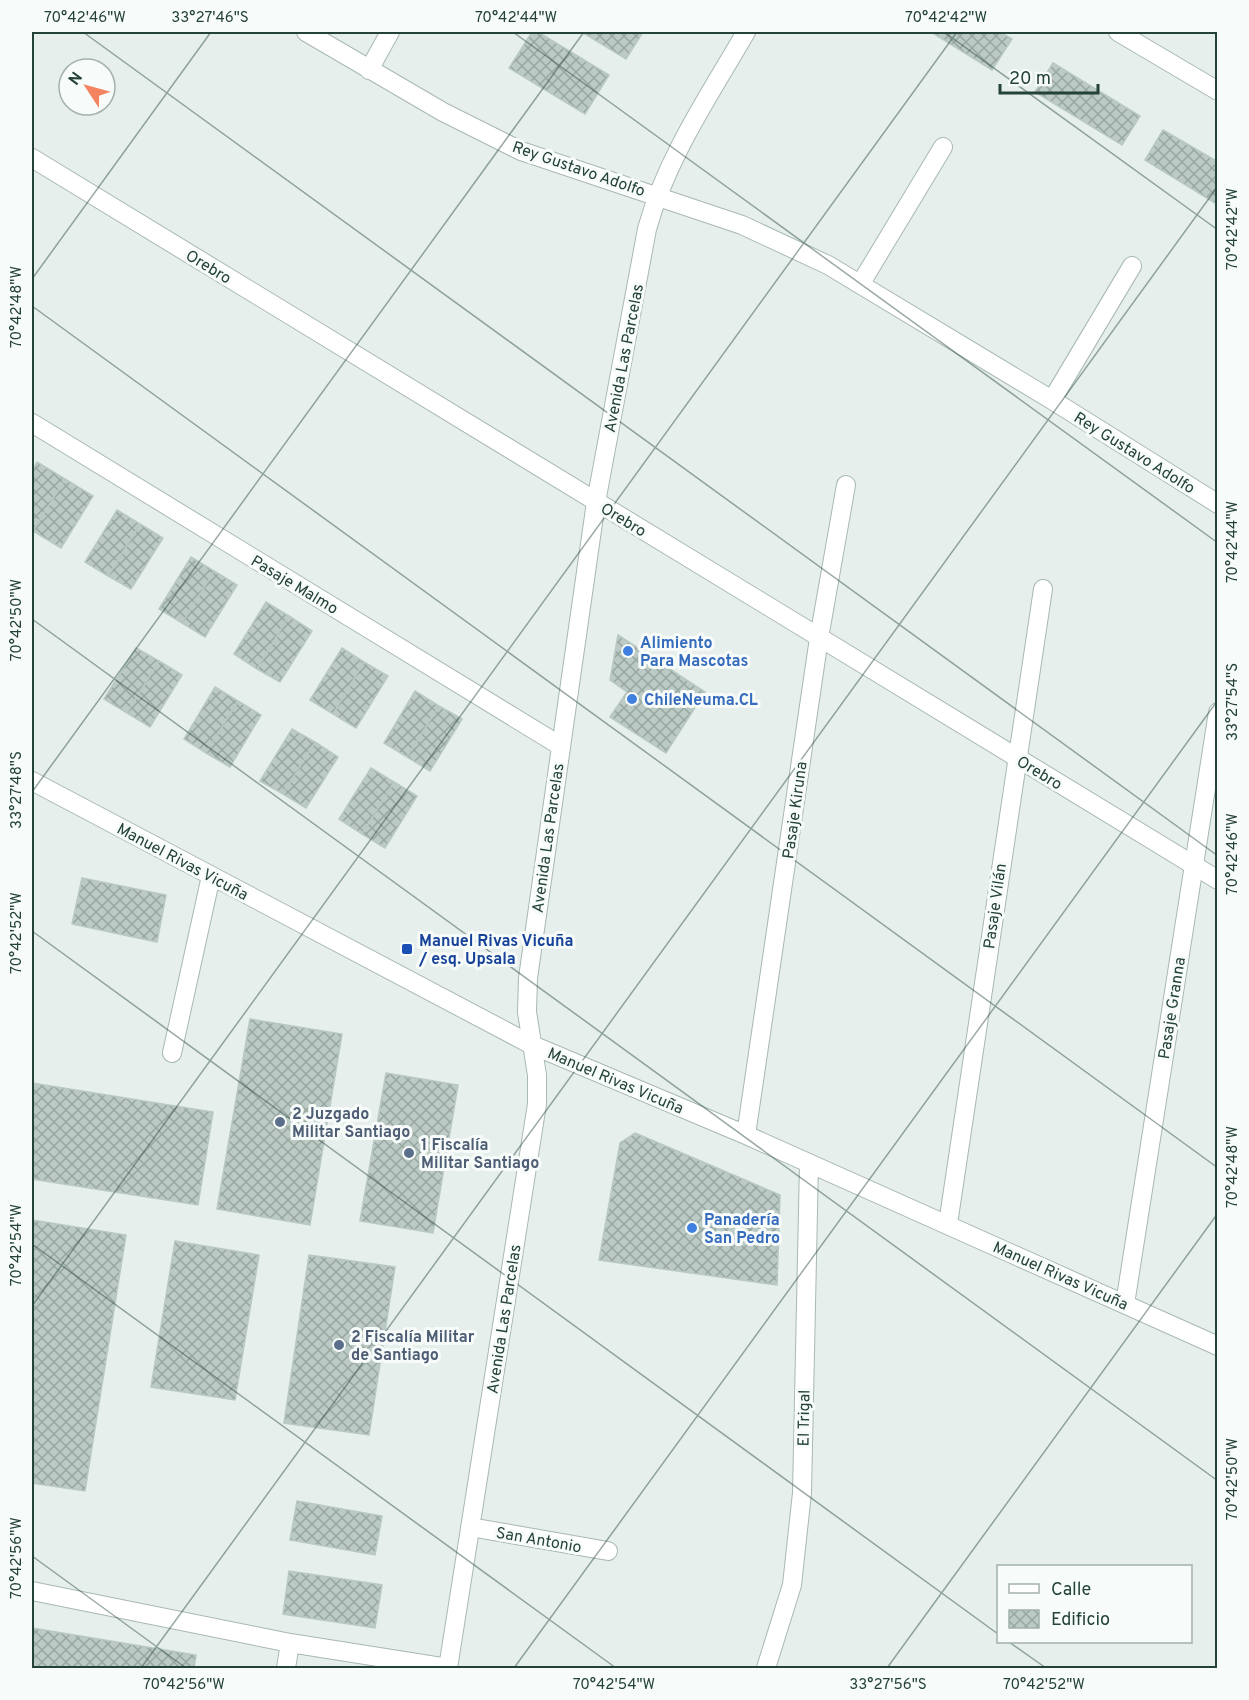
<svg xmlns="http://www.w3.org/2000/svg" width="1249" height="1700" font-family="Overpass,sans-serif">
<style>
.building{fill:url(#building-cross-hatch);stroke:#b8c9c2;stroke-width:1.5}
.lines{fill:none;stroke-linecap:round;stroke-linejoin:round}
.minor-casing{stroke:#a8b8b2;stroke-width:20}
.minor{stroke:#fff;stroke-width:18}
.ticks{fill:none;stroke:#24423a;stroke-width:1.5;stroke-opacity:0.45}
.shop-dot{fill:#3f7fe0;stroke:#f7fbf9;stroke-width:2}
.transit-dot{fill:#1a4fb4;stroke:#f7fbf9;stroke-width:2}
.service-dot{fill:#5c6f8a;stroke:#f7fbf9;stroke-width:2}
.labels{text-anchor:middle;stroke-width:6;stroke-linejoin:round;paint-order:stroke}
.street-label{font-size:16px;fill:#24423a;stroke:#f7fbf9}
.shop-label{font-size:16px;font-weight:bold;fill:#366cbe;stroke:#f7fbf9;text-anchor:start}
.transit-label{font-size:16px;font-weight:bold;fill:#164399;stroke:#f7fbf9;text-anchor:start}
.service-label{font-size:16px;font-weight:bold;fill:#4e5e75;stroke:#f7fbf9;text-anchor:start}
.neatline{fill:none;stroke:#24423a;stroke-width:2}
.ticks-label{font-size:15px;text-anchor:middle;fill:#24423a}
</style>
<defs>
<pattern id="building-cross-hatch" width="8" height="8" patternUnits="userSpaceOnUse" patternTransform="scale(1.5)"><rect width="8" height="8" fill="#bbcac4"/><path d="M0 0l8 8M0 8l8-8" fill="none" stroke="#98a6a0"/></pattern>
</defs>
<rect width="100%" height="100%" fill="#e6efeb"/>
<!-- building -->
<path class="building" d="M532,32h6l71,43 -24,39 -76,-46z
M586,32h57l-17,27 -41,-25z
M931,32h69l12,7 -20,31z
M1053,63l87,53 -18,29 -87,-53z
M1163,130l55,32v43l-73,-45z
M37,462l28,17 -32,52 -1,-59z
M65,479l28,17 -32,52 -28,-17z
M117,510l23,14 -32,52 -23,-14z
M140,524l23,14 -32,51 -23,-13z
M191,557l23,14 -32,52 -23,-14z
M214,571l23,14 -32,52 -23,-14z
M266,602l23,14 -32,53 -23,-15z
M289,616l23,15 -32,51 -23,-13z
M618,635l87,57 -39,61 -56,-36 17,-25 -17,-12z
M136,648l23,13 -32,52 -23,-14z
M342,648l22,14 -31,52 -23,-14z
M159,661l23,14 -32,52 -23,-14z
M364,662l24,14 -32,52 -23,-14z
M215,687l23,14 -32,52 -22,-14z
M415,691l24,15 -32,51 -23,-14z
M238,701l23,14 -31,52 -24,-14z
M439,706l23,13 -32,52 -23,-14z
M292,729l23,13 -32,52 -23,-13z
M315,742l23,15 -32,51 -23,-14z
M371,768l23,14 -32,52 -23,-15z
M394,782l23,14 -32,52 -23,-14z
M82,878l84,17 -9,47 -85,-18z
M250,1019l92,15 -32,191 -93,-16z
M386,1073l72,12 -25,148 -73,-12z
M32,1083l181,29 -15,93 -166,-26z
M635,1133l145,62 -3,90 -178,-25 21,-117z
M32,1220l94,15 -41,256 -53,-8z
M175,1241l84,14 -24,145 -84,-13z
M309,1255l86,12 -26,168 -85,-12z
M297,1501l85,15 -7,39 -85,-15z
M289,1571l93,14 -7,43 -92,-14z
M32,1628l164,27 -2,13h-162z"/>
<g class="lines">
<!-- minor casing -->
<g class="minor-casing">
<path id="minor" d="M306,32l137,80 78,39 221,74 86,40 224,135 166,104
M1118,32l100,59
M369,70l21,-38
M32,158l1186,722
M861,283l82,-136
M1052,400l80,-134
M32,423l527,322
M32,781l498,263 216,91 472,211
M172,1053l39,-177
M746,1135l73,-497 27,-153
M948,1224l95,-635
M1125,1304l93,-592
M470,1527l138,24
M32,1591l258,52 158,25 89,-564v-29l-10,-63 1,-34 68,-476 51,-273c20,-72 62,-133 99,-197
M286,1668l4,-25
M766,1668l26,-83 10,-92 7,-330"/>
</g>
<!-- minor -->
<use href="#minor" class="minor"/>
</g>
<!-- ticks -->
<path class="ticks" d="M83,32l1135,824M513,32l705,511M944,32l274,198M32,279l179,-247M32,306l1186,862M32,619l1186,862M32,792l552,-760M32,931l966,703M32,1244l584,424M32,1306l925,-1274M32,1556l154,112M1009,1642l37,26M141,1668l1077,-1482M514,1668l704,-968M887,1668l331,-455"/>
<!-- markers -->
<g class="shop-dot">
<circle cx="628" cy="651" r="6"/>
<circle cx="632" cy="699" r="6"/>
<circle cx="692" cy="1228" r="6"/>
</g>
<rect class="transit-dot" x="401" y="943" width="12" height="12" rx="3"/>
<g class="service-dot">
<circle cx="280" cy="1122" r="6"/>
<circle cx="409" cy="1153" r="6"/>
<circle cx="339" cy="1345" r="6"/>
</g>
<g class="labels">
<!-- street labels -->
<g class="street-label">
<text transform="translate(579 168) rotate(19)" y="6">Rey Gustavo Adolfo</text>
<text transform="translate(209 266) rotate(31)" y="6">Orebro</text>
<text transform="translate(623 358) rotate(-79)" y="6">Avenida Las Parcelas</text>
<text transform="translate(1135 452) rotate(32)" y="6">Rey Gustavo Adolfo</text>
<text transform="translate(624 519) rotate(31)" y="6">Orebro</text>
<text transform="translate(295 584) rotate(31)" y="6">Pasaje Malmo</text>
<text transform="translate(1040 772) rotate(31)" y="6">Orebro</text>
<text transform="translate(794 810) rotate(-82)" y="6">Pasaje Kiruna</text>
<text transform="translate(547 838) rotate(-82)" y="6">Avenida Las Parcelas</text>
<text transform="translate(183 861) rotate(28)" y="6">Manuel Rivas Vicuña</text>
<text transform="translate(994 906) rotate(-82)" y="6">Pasaje Vilán</text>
<text transform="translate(1171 1008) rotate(-81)" y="6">Pasaje Granna</text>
<text transform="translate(616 1080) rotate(23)" y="6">Manuel Rivas Vicuña</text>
<text transform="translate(1061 1275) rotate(24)" y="6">Manuel Rivas Vicuña</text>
<text transform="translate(503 1319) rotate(-81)" y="6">Avenida Las Parcelas</text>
<text transform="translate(803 1418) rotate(-89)" y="6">El Trigal</text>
<text transform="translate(539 1539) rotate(10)" y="6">San Antonio</text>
</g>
<!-- shop labels -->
<g class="shop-label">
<text x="640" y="648">Alimiento<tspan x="640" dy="18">Para Mascotas</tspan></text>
<text x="644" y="705">ChileNeuma.CL</text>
<text x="704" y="1225">Panadería<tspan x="704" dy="18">San Pedro</tspan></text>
</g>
<!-- transit labels -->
<g class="transit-label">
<text x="419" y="946">Manuel Rivas Vicuña<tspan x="419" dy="18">/ esq. Upsala</tspan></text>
</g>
<!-- service labels -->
<g class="service-label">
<text x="292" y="1119">2 Juzgado<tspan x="292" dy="18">Militar Santiago</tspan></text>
<text x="421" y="1150">1 Fiscalía<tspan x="421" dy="18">Militar Santiago</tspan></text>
<text x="351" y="1342">2 Fiscalía Militar<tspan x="351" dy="18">de Santiago</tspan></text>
</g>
</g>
<!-- border -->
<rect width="1249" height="1700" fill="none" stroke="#f7fbf9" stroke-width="66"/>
<!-- legend -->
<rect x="997" y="1565" width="195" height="78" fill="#f7fbf9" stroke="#a3b1ad" stroke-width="1.5"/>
<rect x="1009" y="1584" width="30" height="9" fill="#ffffff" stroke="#a3b1ad" stroke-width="1.5"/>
<text x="1051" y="1595" font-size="18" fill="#24423a">Calle</text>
<rect x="1009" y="1610" width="30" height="18" fill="url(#building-cross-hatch)" stroke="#a3b1ad" stroke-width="1.5"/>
<text x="1051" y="1625" font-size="18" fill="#24423a">Edificio</text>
<!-- north arrow -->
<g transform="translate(87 87) rotate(306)"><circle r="28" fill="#f7fbf9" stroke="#a3b1ad" stroke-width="1.5"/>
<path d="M0-4.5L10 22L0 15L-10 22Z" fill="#f4845f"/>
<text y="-9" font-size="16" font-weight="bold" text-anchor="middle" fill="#24423a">N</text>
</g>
<!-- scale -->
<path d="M1000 84v9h98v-9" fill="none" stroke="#24423a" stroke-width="3"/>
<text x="1009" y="84" font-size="18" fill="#24423a" stroke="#f7fbf9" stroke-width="4.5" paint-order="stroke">20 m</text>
<rect x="33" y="33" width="1183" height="1634" class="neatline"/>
<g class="ticks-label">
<text x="85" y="22">70°42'46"W</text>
<text x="210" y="22">33°27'46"S</text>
<text x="516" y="22">70°42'44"W</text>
<text x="946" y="22">70°42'42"W</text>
<text transform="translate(1232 229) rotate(-90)" y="5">70°42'42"W</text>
<text transform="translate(16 307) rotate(-90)" y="5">70°42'48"W</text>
<text transform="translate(1232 542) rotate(-90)" y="5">70°42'44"W</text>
<text transform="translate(16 620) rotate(-90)" y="5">70°42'50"W</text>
<text transform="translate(1232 702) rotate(-90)" y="5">33°27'54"S</text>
<text transform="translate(16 790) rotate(-90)" y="5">33°27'48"S</text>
<text transform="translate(1232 854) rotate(-90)" y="5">70°42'46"W</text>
<text transform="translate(16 933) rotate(-90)" y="5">70°42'52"W</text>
<text transform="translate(1232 1167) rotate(-90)" y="5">70°42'48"W</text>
<text transform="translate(16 1245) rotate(-90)" y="5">70°42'54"W</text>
<text transform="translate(1232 1479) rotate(-90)" y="5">70°42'50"W</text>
<text transform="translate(16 1558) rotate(-90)" y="5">70°42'56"W</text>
<text x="184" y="1689">70°42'56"W</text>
<text x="614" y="1689">70°42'54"W</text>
<text x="888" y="1689">33°27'56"S</text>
<text x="1044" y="1689">70°42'52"W</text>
</g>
</svg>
